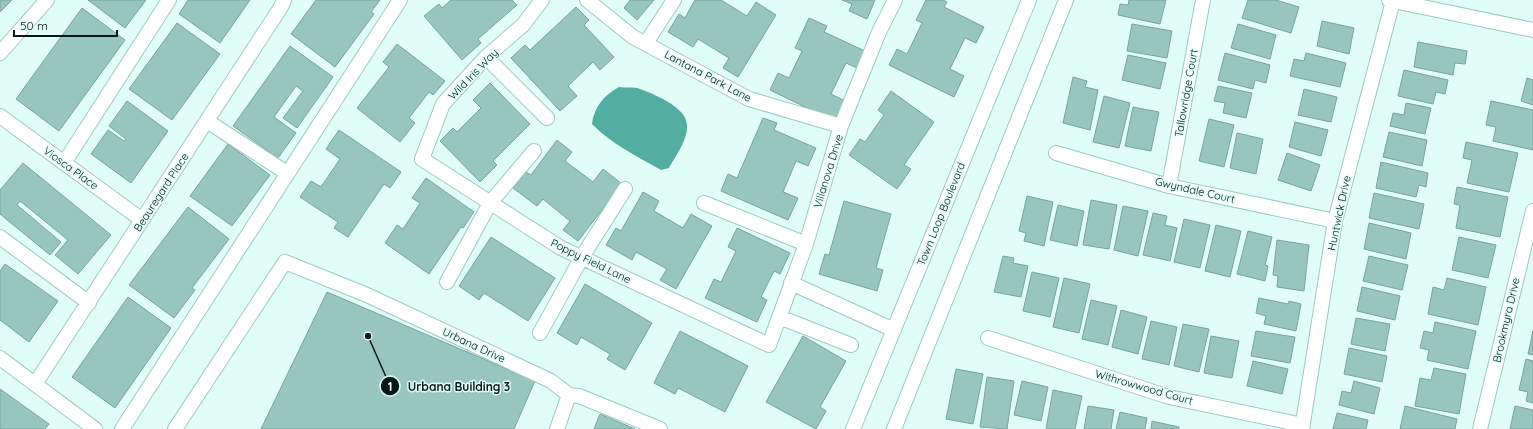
<svg xmlns="http://www.w3.org/2000/svg" width="1533" height="429" font-family="Quicksand,sans-serif">
<style>
.water{fill:#53ada1}
.building{fill:#98c5be;stroke:#77a49d}
.lines{fill:none;stroke-linecap:round;stroke-linejoin:round}
.minor-casing{stroke:#9ccac2;stroke-width:16}
.minor{stroke:#fff;stroke-width:14}
.labels{text-anchor:middle;stroke-width:3;stroke-linejoin:round;paint-order:stroke}
.street-label{font-size:11px;fill:#061815;stroke:#e1fdf8}
.leader{fill:none;stroke:#061815;stroke-width:1.5}
.callout-dot{fill:#061815;stroke:#e1fdf8;stroke-width:1.5}
.mark-label{font-size:12px;text-anchor:middle;font-weight:bold;fill:#fff}
.callout-label{font-size:12px;text-anchor:middle;font-weight:bold;fill:#061815;stroke:#e1fdf8;stroke-width:3;stroke-linejoin:round;paint-order:stroke}
</style>
<rect width="100%" height="100%" fill="#e1fdf8"/>
<!-- water -->
<path class="water" d="M619,87c6,1 13,0 18,1 15,5 50,19 50,37 1,15 -11,30 -18,43l-8,2c-25,-14 -49,-26 -69,-46 2,-17 12,-29 27,-37z"/>
<!-- building -->
<path class="building" d="M0,0h12l-12,12z
M88,0h58l-21,28z
M188,0h62l-30,43 -41,-29z
M316,0h64l-9,12 3,2 -39,53 -44,-33z
M451,0h61l5,5 -39,34 3,4 -19,17 -38,-44 15,-12 3,4z
M630,0h24l-17,20 -13,-12z
M695,0h26l26,16 9,-14 20,13 -38,62 -15,-9 6,-10 -31,-19 -5,8 -25,-15 11,-18 6,4z
M842,0h33l-8,19 -18,-8 3,-7z
M926,0h17l4,2 -3,5 40,20 -8,16 -11,-5 -15,31 14,7 -10,21 -65,-32 8,-16 10,5 15,-31 -6,-3z
M1129,0h37l-6,24 -42,-9 2,-11 8,1z
M1248,0h28l23,7 -8,26 -49,-15z
M576,7l13,13 -5,5 30,32 -14,13 -7,-8 -25,24 9,10 -17,15 -49,-53 14,-13 5,5z
M82,8l43,32 -66,91 -43,-32z
M809,18l18,8 -3,6 41,19 -8,17 -11,-5 -15,31 14,7 -9,21 -66,-32 8,-17 11,5 13,-27 -7,-3z
M1322,21l32,7 -5,26 -32,-8z
M177,23l43,31 -48,66 -43,-31z
M1132,24l40,7 -5,27 -40,-7z
M1238,24l38,11 -6,24 -39,-11z
M1418,42l49,9 -2,13 -10,-1 -2,12 -39,-8z
M397,44l48,37 -12,14 -4,-3 -20,26 6,5 -15,19 -43,-34 32,-41 -6,-5z
M290,46l43,31 -36,51 -14,-10 20,-27 -7,-5 -22,31 22,16 -18,25 -45,-32z
M1225,53l45,12 -4,18 -11,-3 -2,9 -35,-9z
M1306,53l40,10 -6,24 -50,-11 4,-17 10,2z
M1128,55l38,8 -6,26 -38,-9z
M1404,70l44,10 -3,14 -9,-2 -3,12 -35,-8z
M1073,77l14,4 -2,6 13,3 -8,40 -27,-7z
M1527,78l6,2v25l-12,-4z
M490,83l40,41 -37,37 4,4 -17,17 -40,-41 13,-13 4,4 24,-24 -8,-8z
M1218,86l34,7 -6,25 -23,-5 2,-10 -11,-2z
M1304,89l33,8 -6,25 -33,-7z
M891,91l43,31 -30,43 7,4 -14,20 -48,-34 11,-16 5,3 19,-27 -6,-5z
M1104,96l26,7 -11,45 -26,-6z
M127,101l41,30 -37,52 -40,-29 17,-24 16,11 2,-2 -17,-13z
M1491,101l42,9v40l-40,-9 3,-14 -10,-2z
M1406,103l25,5 -6,26 -35,-8 3,-13 11,2z
M1133,107l26,5 -8,39 -26,-5z
M763,118l14,5 -3,7 42,18 -8,18 -12,-5 -13,31 15,6 -10,22 -67,-29 7,-17 9,4z
M1209,119l25,6 -10,42 -25,-6z
M1295,122l33,8 -7,26 -32,-9z
M339,130l62,42 -11,16 -6,-4 -36,53 -14,-9 4,-6 -38,-25 11,-16 10,6 19,-28 -14,-10z
M1389,132l38,8 -5,26 -39,-9z
M1237,133l26,6 -7,35 -26,-6z
M557,140l15,12 -7,9 28,21 10,-13 19,15 -44,57 -15,-11 7,-9 -27,-22 -6,7 -24,-18 13,-16 5,3z
M1466,142l52,11 -9,39 -42,-9 5,-23 -9,-2z
M228,144l42,31 -38,51 -42,-30z
M1287,153l33,12 -9,26 -33,-11z
M1381,162l47,11 -2,14 -7,-2 -3,12 -40,-9z
M23,163l88,72 -33,39 -23,-19 13,-15 -48,-39 -3,4 44,37 -11,13 -50,-41v-24z
M426,178l48,34 -11,16 -2,-1 -32,47 -44,-31 12,-18 6,4 17,-26 -8,-5z
M1457,187l51,10 -8,40 -44,-9 4,-23 -6,-1z
M643,192l16,9 -5,10 29,17 8,-14 21,12 -36,63 -16,-9 7,-11 -31,-17 -4,8 -26,-15 10,-17 5,3z
M1374,193l50,11 -5,25 -50,-11z
M1027,196l26,6 -9,44 -20,-5 2,-8 -7,-2z
M1091,200l26,5 -8,44 -26,-4z
M844,201l47,13 -15,54 7,2 -6,21 -58,-17 6,-20 4,1z
M1058,205l26,6 -7,35 -27,-6z
M1123,206l25,5 -10,45 -24,-6z
M188,207l41,32 -37,49 3,2 -21,28 -45,-33z
M1153,213l14,3 -2,9 12,3 -7,33 -27,-6z
M1184,219l26,6 -10,43 -26,-6z
M1369,223l42,10 -5,26 -42,-10z
M1216,225l25,6 -11,46 -25,-6z
M737,228l53,25 -10,21 -6,-3 -13,26 6,3 -10,22 -52,-24 9,-19 7,3 15,-31 -8,-4z
M1248,231l24,6 -7,28 3,1 -3,15 -28,-7z
M491,237l64,41 -27,43 -44,-28 -5,7 -20,-14z
M1459,237l37,8 -8,33 -36,-8z
M1277,240l32,5 -5,46 -27,-4 1,-11 -5,-1z
M1003,256l11,2 -1,5 15,3 -7,31 -27,-5z
M1369,256l39,9 -6,25 -39,-9z
M5,264l53,37 -29,41 -29,-22v-49z
M1032,272l27,6 -9,39 -27,-6z
M1064,278l26,6 -11,49 -26,-6z
M1447,278l39,9 -8,38 -50,-11 5,-27 11,3z
M585,284l67,39 -27,47 -18,-11 3,-5 -29,-17 -4,8 -20,-12z
M1362,287l38,9 -5,24 -38,-9z
M327,292l208,89 -21,48h-253z
M128,297l43,31 -56,80 -43,-31z
M1259,298l29,6 1,-3 12,3 -5,27 -32,-7 2,-8 -10,-3z
M1091,300l26,6 -9,39 -26,-6z
M1121,310l26,7 -9,37 -26,-7z
M1356,318l34,6 -5,27 -34,-7z
M1151,321l26,6 -8,38 -27,-6z
M1435,322l41,9 -8,38 -41,-9 2,-10 -9,-2 4,-17 9,2z
M1183,324l26,5 -10,43 -25,-6z
M680,331l68,35 -23,46 -47,-24 -3,6 -21,-11z
M1256,331l39,6 -5,26 -39,-7z
M1533,331v24l-5,-1z
M803,336l43,25 -26,46 6,4 -10,18 -50,-27z
M1211,336l28,5 -7,37 -28,-5z
M1349,348l38,8 -5,26 -38,-8z
M1526,359l7,2v42l-7,-2 2,-9 -9,-2z
M1253,361l35,8 -6,25 -35,-8z
M1434,368l32,6 -7,40 -44,-8 5,-28 11,2z
M956,369l27,5 -10,50 -27,-5z
M987,377l27,4 -7,48 -27,-2z
M1022,381l26,6 -7,34 -27,-6z
M1354,381l26,7 -6,26 -35,-9 3,-14 9,2z
M0,389l49,35 -4,5h-45z
M1053,390l29,6 -7,33h-29z
M1088,406l26,4 -3,19h-27z
M1405,406l52,13 -2,10h-55z
M1515,406l18,4v19h-23z
M1120,412l27,6 -2,11h-29z
M1337,413l31,7 -2,9h-33z
M600,414l35,15h-41z
M1152,421l27,6v2h-28z"/>
<g class="lines">
<!-- minor casing -->
<g class="minor-casing">
<path id="minor" d="M542,0l-19,25 -37,32 -43,47 -21,55 139,89 208,97 37,-101 35,-118 38,-94 16,-32
M587,0l46,37 116,62 92,27
M1389,0l144,30
M646,43l28,-43
M0,53l47,-53
M486,57l61,61
M0,116l142,104
M207,121l80,52
M1056,153l113,33 166,35
M64,163l105,-163
M1169,186l34,-186
M704,203l102,41
M0,237l89,66
M447,282l43,-79 44,-52
M791,283l103,47
M779,317l72,28
M540,333l42,-76 43,-68
M988,338l181,59 134,28
M0,358l95,71
M35,384l246,-377 3,-7
M122,429l278,-429
M175,429l110,-167 82,33 184,86 18,14 10,1 81,33
M557,429l12,-34
M853,429l176,-429
M894,429l172,-429
M1302,429l33,-208 58,-220
M1480,429l53,-218"/>
</g>
<!-- minor -->
<use href="#minor" class="minor"/>
</g>
<g class="labels">
<!-- street labels -->
<g class="street-label">
<text transform="translate(473 74) rotate(-46)" y="4">Wild Iris Way</text>
<text transform="translate(708 76) rotate(28)" y="4">Lantana Park Lane</text>
<text transform="translate(1186 93) rotate(-80)" y="4">Tallowridge Court</text>
<text transform="translate(71 168) rotate(36)" y="4">Viosca Place</text>
<text transform="translate(828 171) rotate(-73)" y="4">Villanova Drive</text>
<text transform="translate(1195 190) rotate(13)" y="4">Gwyndale Court</text>
<text transform="translate(161 192) rotate(-57)" y="4">Beauregard Place</text>
<text transform="translate(1339 213) rotate(-78)" y="4">Huntwick Drive</text>
<text transform="translate(941 214) rotate(-68)" y="4">Town Loop Boulevard</text>
<text transform="translate(591 261) rotate(26)" y="4">Poppy Field Lane</text>
<text transform="translate(1506 320) rotate(-77)" y="4">Brookmyra Drive</text>
<text transform="translate(474 345) rotate(25)" y="4">Urbana Drive</text>
<text transform="translate(1144 387) rotate(16)" y="4">Withrowwood Court</text>
</g>
</g>
<!-- callouts -->
<path class="leader" d="M368 336L390 386"/>
<g class="callout-dot">
<circle cx="368" cy="336" r="4"/>
<circle cx="390" cy="386" r="10"/>
</g>
<g class="mark-label">
<text x="390" y="391">1</text>
</g>
<g class="callout-label">
<text x="459" y="391">Urbana Building 3</text>
</g>
<!-- scale -->
<path d="M14 30v6h103v-6" fill="none" stroke="#061815" stroke-width="2"/>
<text x="20" y="30" font-size="12" fill="#061815" stroke="#e1fdf8" stroke-width="3" paint-order="stroke">50 m</text>
</svg>
